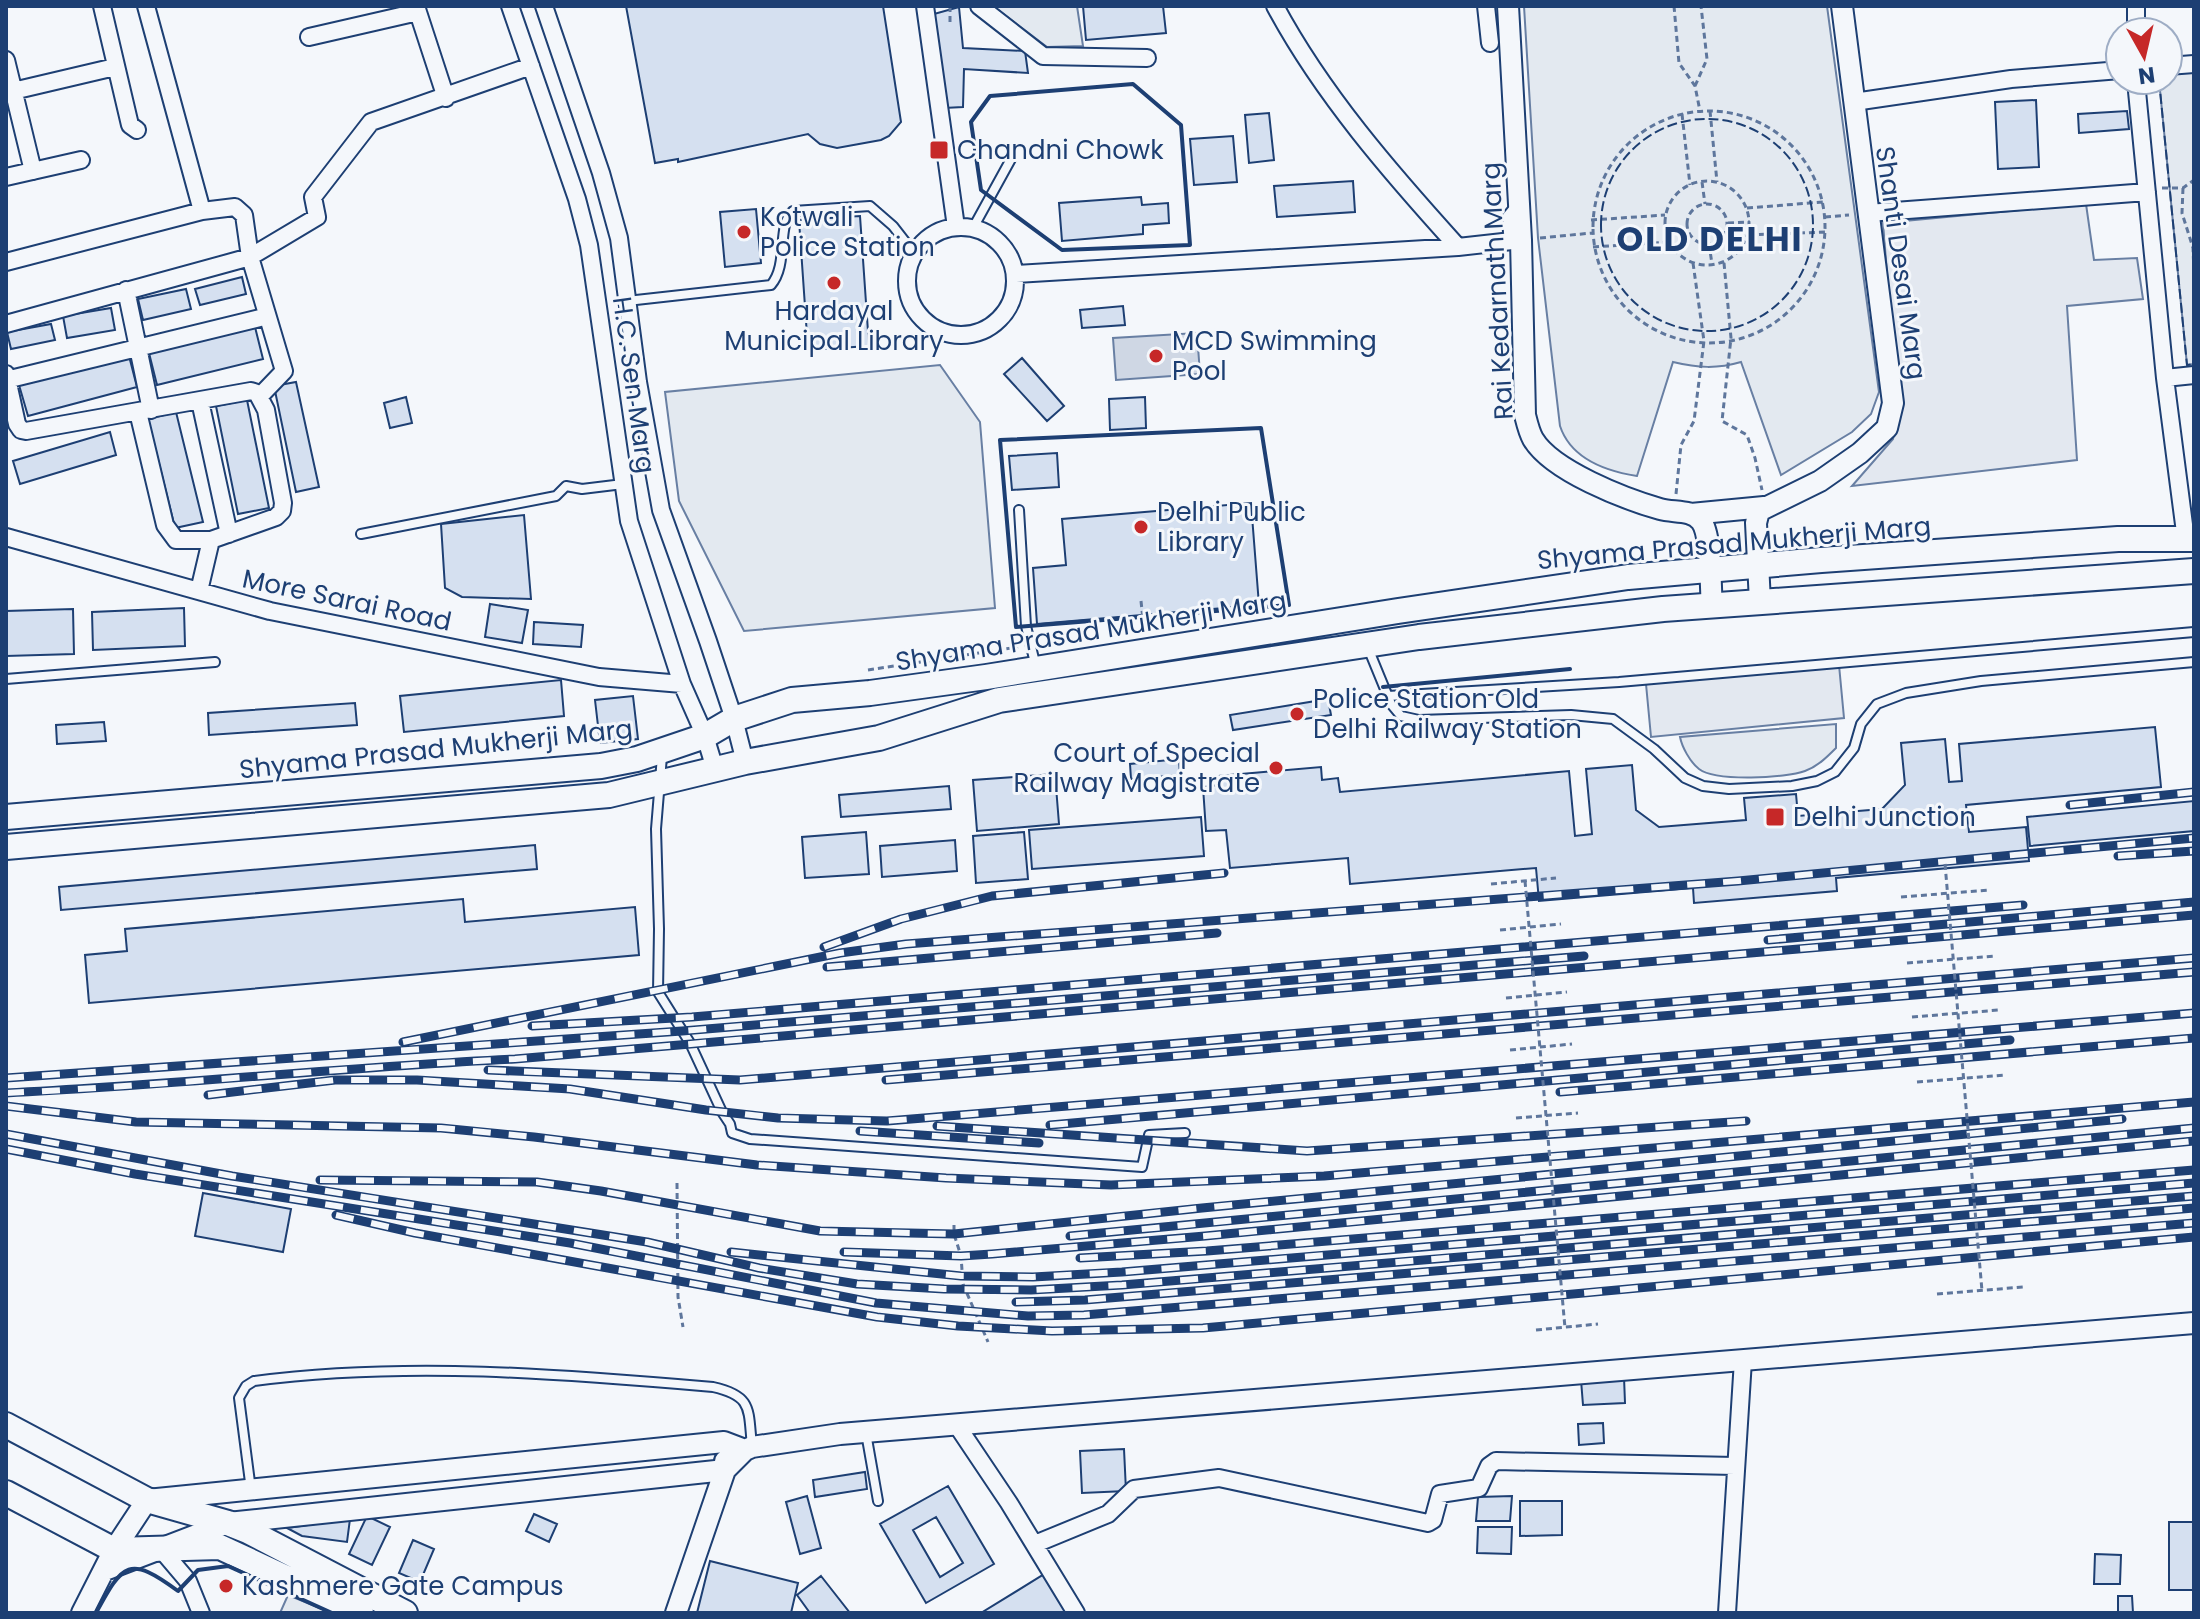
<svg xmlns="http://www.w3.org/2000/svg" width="2200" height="1619" font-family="Poppins,sans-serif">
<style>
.green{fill:#e3e9f0;stroke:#687fa3;stroke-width:2}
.parking{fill:#e3e8f0;stroke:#687fa3;stroke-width:2}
.water{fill:#cfd7e4;stroke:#687fa3;stroke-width:2}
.building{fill:#d5e0f0;stroke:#1d3f73;stroke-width:2;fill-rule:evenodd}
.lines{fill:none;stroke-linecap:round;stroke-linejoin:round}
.service-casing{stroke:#1d3f73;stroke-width:12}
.minor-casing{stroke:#1d3f73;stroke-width:20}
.tertiary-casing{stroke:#1d3f73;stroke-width:24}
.secondary-casing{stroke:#1d3f73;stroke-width:28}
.path{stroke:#5e769c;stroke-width:3;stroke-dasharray:6 4;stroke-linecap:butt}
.service{stroke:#f4f7fb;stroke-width:8}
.minor{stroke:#f4f7fb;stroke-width:16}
.tertiary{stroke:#f4f7fb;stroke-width:20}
.secondary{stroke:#f4f7fb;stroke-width:24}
.rail-casing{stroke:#1d3f73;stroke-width:9}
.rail{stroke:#f4f7fb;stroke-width:6;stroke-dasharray:18;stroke-linecap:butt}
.path-bridge{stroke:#5e769c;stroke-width:3;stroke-dasharray:6 4;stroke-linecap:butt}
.fence{stroke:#1d3f73;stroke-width:2;stroke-dasharray:10 4;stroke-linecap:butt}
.wall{stroke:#1d3f73;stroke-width:4}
.poi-dot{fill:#c62828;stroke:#f4f7fb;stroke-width:3}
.labels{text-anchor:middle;stroke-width:6;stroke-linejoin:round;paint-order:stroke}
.poi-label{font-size:26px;fill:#1d3f73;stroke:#f4f7fb;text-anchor:start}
.street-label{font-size:26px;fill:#1d3f73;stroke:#f4f7fb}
.district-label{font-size:34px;font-weight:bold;letter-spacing:2px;fill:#1d3f73;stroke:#f4f7fb}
</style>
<rect width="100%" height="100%" fill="#f4f7fb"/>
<!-- green -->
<path class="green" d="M993,6h84l6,40 -36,1z
M1524,6h303l52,386 -8,22 -19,18 -71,43 -40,-113c-24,7 -43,6 -68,0l-36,114c-32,-5 -66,-17 -77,-50l-22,-188z
M2194,70v294l-7,1 -28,-285h9v-7z
M940,365l40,57 15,186 -251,23 -65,-130 -14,-109z
M1836,724v24c-10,10 -18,18 -31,23 -19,7 -89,11 -106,-2 -9,-7 -17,-22 -19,-32z
M288,1595l44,18h-52z"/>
<!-- parking -->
<path class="parking" d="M2086,204l8,56 43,-2 6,41 -76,7 10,154 -225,26 41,-47 5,-29 -15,-187z
M1839,665l5,53 -193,19 -5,-53z"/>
<!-- water -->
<path class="water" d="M1197,333l3,41 -84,6 -3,-42z"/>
<!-- building -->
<path class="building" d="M626,6h257l18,116 -12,14 -8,4 -44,8 -17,-4 -12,-10 -130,28v-3l-23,4z
M1083,6h80l3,27 -80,7z
M959,7l4,41 62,3 3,22 -64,-4 -1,38 -19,1 -10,-94z
M2036,100l3,67 -41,2 -3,-67z
M2127,111l2,18 -50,4 -1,-19z
M1269,113l5,47 -25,3 -4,-48z
M1233,136l4,46 -43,3 -4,-46z
M1353,181l2,31 -78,5 -3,-31z
M1141,197l1,8 26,-2 1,20 -26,2v9l-81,7 -3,-38z
M756,209l5,54 -36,4 -5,-55z
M860,216l9,130 -61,4 -9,-130z
M242,277l4,17 -46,11 -5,-16z
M186,289l5,20 -48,11 -5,-21z
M1123,306l2,19 -43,3 -2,-18z
M111,308l4,22 -48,8 -4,-22z
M51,324l4,16 -44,9 -4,-17z
M255,327l8,32 -106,26 -8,-32z
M129,356l8,31 -109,29 -9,-31z
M1022,358l42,48 -17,15 -43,-47z
M296,382l23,105 -23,5 -22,-106z
M406,397l6,26 -22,5 -6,-25z
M1145,397l1,31 -36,2 -1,-31z
M247,400l22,108 -31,6 -22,-108z
M176,412l27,110 -28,6 -27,-109z
M110,432l6,23 -96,29 -7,-23z
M1057,453l2,34 -47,3 -3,-34z
M1251,503l8,102 -222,19 -4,-56 33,-3 -4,-46z
M524,515l7,84 -69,-2 -17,-9 -4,-64z
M490,604l38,6 -6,33 -37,-6z
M184,608l1,38 -92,4 -1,-38z
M73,609l1,45 -68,2v-45z
M534,622l49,3 -2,22 -48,-3z
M561,680l3,36 -160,16 -4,-36z
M633,696l5,43 -38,4 -5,-43z
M1328,699l3,16 -98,15 -3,-15z
M355,703l2,22 -148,10 -1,-22z
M104,722l2,19 -49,3 -1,-19z
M2155,727l6,60 -195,18 3,27 57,-5 3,34 -193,17 1,13 -143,12 -1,-15 -154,13 -3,-33 -186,16 -2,-26 -118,10 -4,-38 -20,1 -3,-44 16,-2v-9l102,-9 1,13 16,-2 2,14 229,-21 6,65 17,-2 -6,-65 46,-4 4,45 23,17 87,-7 -2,-22 52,-4 2,22 84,-7 23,-24 -4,-42 44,-4 4,43 13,-1 -3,-37z
M1179,759l1,16 -49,4 -1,-15z
M1055,774l4,50 -82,7 -4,-51z
M949,786l2,23 -110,8 -2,-22z
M2194,801v30l-164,15 -3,-29z
M1201,817l3,39 -172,13 -3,-39z
M866,832l3,42 -64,4 -3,-41z
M1024,832l4,47 -52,4 -3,-47z
M955,840l2,31 -75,6 -2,-31z
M535,845l2,24 -476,41 -2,-23z
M463,899l2,23 170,-15 4,48 -550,48 -4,-48 42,-4 -2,-22z
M203,1193l88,16 -8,43 -88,-16z
M1624,1377l1,26 -42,2 -2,-25z
M1603,1423l1,20 -25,2 -1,-21z
M1124,1449l2,42 -44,2 -2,-42z
M865,1472l2,17 -52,8 -2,-17z
M948,1486l46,78 -68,39 -46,-79zM936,1517l27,46 -23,14 -27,-47z
M807,1496l14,52 -21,6 -14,-52z
M1512,1496l-2,25h-34l2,-24z
M1520,1501h42v34l-42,1z
M534,1514l23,10 -8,18 -23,-11z
M367,1516l23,11 -18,38 -23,-11z
M350,1519l-3,23 -45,-6 -15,-8z
M2169,1522h25v68h-25z
M1478,1527h34l-1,27 -34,-1z
M413,1540l21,9 -14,33 -21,-9z
M2095,1554l26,1 -1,29h-26z
M710,1561l88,22 -7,30h-94z
M1046,1573l24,40h-89z
M821,1576l29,37h-40l-13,-18z
M2118,1596h14l1,17h-15z"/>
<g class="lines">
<!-- service casing -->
<g class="service-casing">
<path id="service" d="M1517,204l-10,12 1,17 9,5
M973,228l38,-69
M627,301l144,-16c18,-21 5,-60 22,-74l77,-5 23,20 21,27
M1019,510l7,116 10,41
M361,534l195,-38 10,-10 16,3 41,-5
M1368,648l23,56 10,12 18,4 152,-5 42,4 41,30 31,29 18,8 26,3 63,-3 25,-5 18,-9 19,-24 7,-24 16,-20 29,-11 75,-12 213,-19
M6,679l209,-17
M1388,696l231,-14 575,-50
M662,756l-6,73 3,100 -1,63 32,51 32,69 8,12 2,9 18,6 392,28 7,-32 36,-2
M866,1433l12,68
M251,1490l-12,-92 7,-12 8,-5c153,-20 306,-7 459,6 40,9 35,22 39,59"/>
</g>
<!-- minor casing -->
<g class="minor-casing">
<path id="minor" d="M102,6l28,119 7,5
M146,6l56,205 33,-4 9,8 6,42 34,114 -24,25
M416,6l30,92
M510,6l67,193 12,46 40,276 53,163 23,52 10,33
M544,6l57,167 18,65 19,144 23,128 47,131 26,78 11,43
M925,6l31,221
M979,6l64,50 104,2
M1275,6c47,88 116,167 183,241
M1486,6l4,37
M2136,6v26
M309,37l109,-25
M6,60l27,111
M2168,66l26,-2
M2136,81l29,297 21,162
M13,91l102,-24
M1854,102l157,-23 109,-9
M6,177l75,-17
M1868,213l279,-21
M907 281a54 54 0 1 1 108 0a54 54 0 1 1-108 0Z
M6,262l196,-51
M1016,274l442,-27 63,-7
M126,290l25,120
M6,324l244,-67 67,-40 -4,-20 58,-75 160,-56
M6,374l11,50 4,6 5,1 225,-40 6,2 9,17 17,93 -1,8 -6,6 -65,23 -12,51
M2165,378l29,-3
M6,380l254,-62
M200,401l29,133
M138,412l27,113 11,15h35
M6,537l264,74 329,66 83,7
M956,1424l53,79 67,110
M1035,1544l73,-30 26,-25 85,-11 209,45 5,-3 7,-26 39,-6 10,-22 7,-5 239,5
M160,1548l28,33 13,32
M1727,1613l16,-253"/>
</g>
<!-- tertiary casing -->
<g class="tertiary-casing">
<path id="tertiary" d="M1508,6l13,234 4,175c2,8 4,17 8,24 19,32 92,60 127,70 14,4 31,0 41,12 11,14 9,66 11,85
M1691,514l73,-7
M1760,602l-4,-79 3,-12 61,-30 40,-28 27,-25 6,-25 -51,-397
M105,1570l123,-47 497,-53 20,-20 7,-3 88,-13 1354,-111
M82,1613l32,-63 33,-50 577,-58 21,8
M676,1613l49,-143v-9"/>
</g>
<!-- secondary casing -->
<g class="secondary-casing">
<path id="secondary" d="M6,817l595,-51 36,-7 68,-23 29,-17 58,-19 78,-7 116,-16 412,-66 230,-34 193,-17 297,-21h76
M6,847l603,-52 136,-33 134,-24 120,-38 420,-63 244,-28 531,-38
M6,1425l141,75 81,23 20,8 157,82
M6,1493l108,57 106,-3 141,66"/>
</g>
<!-- path -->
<path class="path" d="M950,6v18
M1674,6l5,57 16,23 5,25
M1695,86l12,-27 -6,-53
M1710,111l7,71
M1593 227a116 116 0 1 1 232 0a116 116 0 1 1-232 0Z
M1682,114l8,71
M1665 223a42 42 0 1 1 84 0a42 42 0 1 1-84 0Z
M1702,182l3,22
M2162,188h21l11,-8
M2183,188l-1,25 11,35 1,25
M1687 224a20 20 0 1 1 40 0a20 20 0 1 1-40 0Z
M1747,208l76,-6
M1825,217l24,-2
M1591,220l74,-5
M1728,223l22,-1
M1666,229l20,-2
M1749,235l76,-3
M1540,238l52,-5
M1709,244l3,20
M1593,247l76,-5
M1724,263l7,75 -9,83 25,14 8,23 7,32
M1676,494l5,-49 13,-24 10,-80 -11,-78
M1141,601l3,28
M1046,643l32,-4
M868,670l150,-23
M1491,884l65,-6
M1901,897l88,-7
M1500,930l61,-6
M1907,963l88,-7
M1506,998l61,-6
M1912,1017l87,-7
M1510,1050l62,-6
M1917,1082l88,-7
M1516,1118l62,-5
M677,1183l1,114 5,30
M954,1225v9l7,22 2,28 25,58
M1937,1294l86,-7
M1536,1330l62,-6"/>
<!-- service -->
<use href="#service" class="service"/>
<!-- minor -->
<use href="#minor" class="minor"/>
<!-- tertiary -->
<use href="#tertiary" class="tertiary"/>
<!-- secondary -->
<use href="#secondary" class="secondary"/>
<!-- rail casing -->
<g class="rail-casing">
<path id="rail" d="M2070,805l124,-13
M2118,856l76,-5
M1768,940l426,-38
M824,947l77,-28 91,-23 232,-23
M827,967l390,-34
M532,1026l160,-9 1331,-112
M403,1042l437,-89 66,-9 832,-63 456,-43
M488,1070l252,10 1454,-122
M6,1078l676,-47 902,-75
M886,1080l1308,-108
M1560,1092l634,-54
M6,1093c170,-8 339,-26 509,-34l1679,-144
M208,1095l127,-15h82l153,9 136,21 72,8 109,3 1307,-108
M6,1106l130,16 305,6 93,9 223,28 189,13 165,7 213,-9 870,-74
M1050,1125l960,-85
M937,1126l370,25 439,-30
M860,1131l179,12
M6,1134l226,42 415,66 112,26 98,16 87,5 87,1 91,-5 1072,-89
M6,1149l129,25 435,69 306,60 152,13 56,-1 1110,-92
M320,1180l217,2 64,9 219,40 134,3 248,-26 920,-89
M336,1215l79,18 462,84 81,9 94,5 151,-3 991,-91
M1070,1236l1124,-108
M731,1252l230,24 72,1 89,-5 1072,-89
M844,1252l117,4 31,-2 213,-18 989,-95
M1080,1258l127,-7 987,-81
M1016,1302l69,-2 1109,-92"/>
</g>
<!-- rail -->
<use href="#rail" class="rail"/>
<!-- path-bridge -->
<path class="path-bridge" d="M1945,864l37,427
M1525,881l40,447"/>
<!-- fence -->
<path class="fence" d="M2159,80l28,285 7,-1
M1601 225a106 106 0 1 1 212 0a106 106 0 1 1-212 0Z"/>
<!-- wall -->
<path class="wall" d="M1133,84l48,41 9,120 -128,5 -81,-60 -10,-68 19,-26z
M1261,428l28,177 -273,22 -16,-187z
M1383,687l187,-18
M96,1613c27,-50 33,-58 82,-22l20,-21 30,-4 104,47"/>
</g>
<!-- markers -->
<g class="poi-dot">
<rect x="929" y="140" width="20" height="20" rx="4"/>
<circle cx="744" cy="232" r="8"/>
<circle cx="834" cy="283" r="8"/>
<circle cx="1156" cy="356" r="8"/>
<circle cx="1141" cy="527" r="8"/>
<circle cx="1297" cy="714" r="8"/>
<circle cx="1276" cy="768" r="8"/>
<rect x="1765" y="807" width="20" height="20" rx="4"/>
<circle cx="226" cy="1586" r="8"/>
</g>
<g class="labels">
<!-- poi labels -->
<g class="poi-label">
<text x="957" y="159">Chandni Chowk</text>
<text x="760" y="226">Kotwali<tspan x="760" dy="30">Police Station</tspan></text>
<text x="834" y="320" text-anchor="middle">Hardayal<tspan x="834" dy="30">Municipal Library</tspan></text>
<text x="1172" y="350">MCD Swimming<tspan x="1172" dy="30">Pool</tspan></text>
<text x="1157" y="521">Delhi Public<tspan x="1157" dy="30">Library</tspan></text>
<text x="1313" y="708">Police Station Old<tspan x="1313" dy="30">Delhi Railway Station</tspan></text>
<text x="1260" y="762" text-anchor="end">Court of Special<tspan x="1260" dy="30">Railway Magistrate</tspan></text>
<text x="1793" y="826">Delhi Junction</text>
<text x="242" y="1595">Kashmere Gate Campus</text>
</g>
<!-- street labels -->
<g class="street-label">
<text transform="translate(1901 263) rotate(82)" y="9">Shanti Desai Marg</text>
<text transform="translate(1497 291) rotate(-93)" y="9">Rai Kedarnath Marg</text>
<text transform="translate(634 385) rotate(82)" y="9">H.C. Sen Marg</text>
<text transform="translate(1734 543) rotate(-5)" y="9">Shyama Prasad Mukherji Marg</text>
<text transform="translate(347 600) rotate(12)" y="9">More Sarai Road</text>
<text transform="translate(1091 631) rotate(-9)" y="9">Shyama Prasad Mukherji Marg</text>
<text transform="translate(436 749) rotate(-6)" y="9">Shyama Prasad Mukherji Marg</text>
</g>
<!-- district labels -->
<g class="district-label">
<text x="1710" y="251">OLD DELHI</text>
</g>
</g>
<!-- border -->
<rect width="2200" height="1619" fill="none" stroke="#1d3f73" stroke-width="16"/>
<!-- north arrow -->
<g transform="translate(2144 56) rotate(172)"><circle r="38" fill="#f4f7fb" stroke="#9eadc5" stroke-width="2"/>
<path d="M0-6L14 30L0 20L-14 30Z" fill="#c62828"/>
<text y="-12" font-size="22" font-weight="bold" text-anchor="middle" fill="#1d3f73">N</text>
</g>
</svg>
